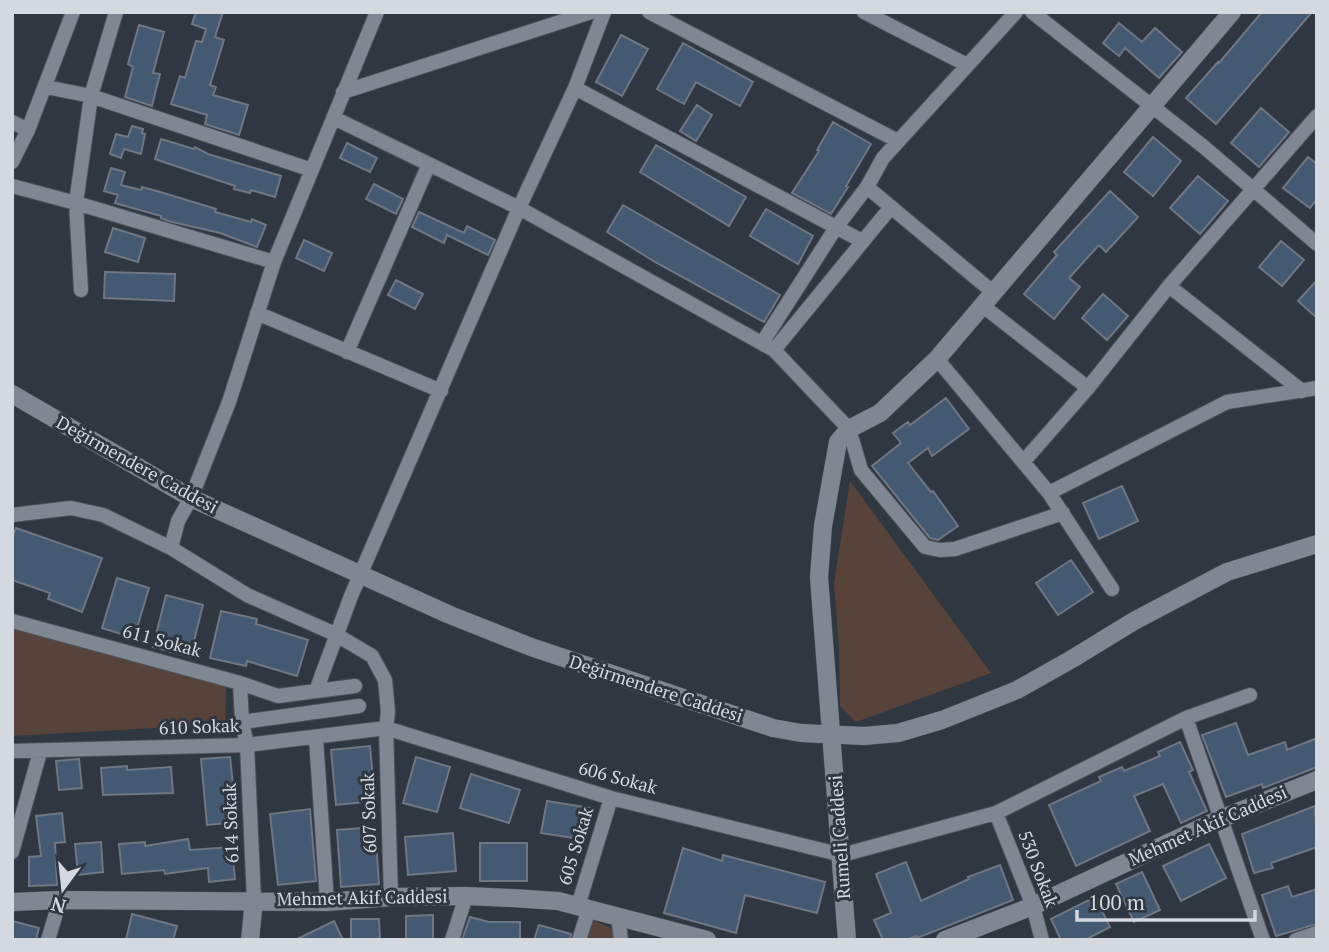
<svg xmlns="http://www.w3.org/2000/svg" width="1329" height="952" font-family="'PT Serif',serif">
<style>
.green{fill:#58433a}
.building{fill:#445972;stroke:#6e7782;stroke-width:2}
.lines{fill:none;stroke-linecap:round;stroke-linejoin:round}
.street-casing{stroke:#4c525b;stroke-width:16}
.secondary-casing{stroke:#4c525b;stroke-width:19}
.street{stroke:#7e8792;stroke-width:14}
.secondary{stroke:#7e8792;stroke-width:18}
.labels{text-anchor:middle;stroke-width:6;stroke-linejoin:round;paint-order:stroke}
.street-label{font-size:18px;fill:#d4d9df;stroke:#2f3740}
</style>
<rect width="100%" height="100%" fill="#2f3740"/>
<!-- green -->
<path class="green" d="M850,481l141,192 -135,49 -16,-16 -1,-59 -5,-64z
M12,629l214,56 -1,39 -213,12z
M593,920l20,9 1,11h-27z"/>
<!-- building -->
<path class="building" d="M196,12h27l-8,25 9,3 -14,45 6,2 -3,8 35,10 -9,30 -34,-11 2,-9 -36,-11 9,-28 5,2 11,-37 6,1 4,-13 -14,-5z
M1262,12h50l-96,112 -30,-26 32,-36 1,1z
M1119,23l23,19 13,-14 27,24 -23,26 -34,-30 -6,8 -16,-13z
M139,25l25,7 -11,41 7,1 -8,32 -27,-9 8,-30 -5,-3z
M621,35l27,14 -26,47 -26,-14z
M683,43l70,39 -13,24 -44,-24 -12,22 -27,-15z
M697,105l15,10 -16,26 -16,-10z
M1261,108l28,24 -30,35 -28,-24z
M833,122l38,22 -25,42 2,1 -17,27 -39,-21 27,-42 -2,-1z
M132,126l11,3 -1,4 3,1 -4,20 -17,-5 -3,9 -11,-4 6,-20 12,3z
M1153,137l28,24 -28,35 -29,-24z
M161,139l33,10 1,-2 13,7 73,22 -6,21 -24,-7 -1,3 -16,-4 1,-3 -80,-27z
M347,143l30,15 -7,14 -30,-14z
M656,145l90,52 -17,29 -89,-54z
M1308,157l9,7v35l-7,9 -27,-20z
M111,168l14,4 -4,13 20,5 1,-3 15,4 59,18 -1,3 36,10 1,-3 14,6 -9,22 -37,-14 -52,-12 -7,-3v-2l-46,-13 3,-8 -14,-4z
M1198,176l30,25 -28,33 -30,-26z
M374,184l29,15 -7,15 -30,-15z
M1110,191l28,26 -32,35 -7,-7 -30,33 11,9 -26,32 -30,-25 33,-39 -3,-3z
M623,205l157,90 -16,27 -109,-60 -48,-30z
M766,209l47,27 -15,28 -48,-28z
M419,212l45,21 3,-7 28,14 -7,15 -41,-20 -3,8 -32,-16z
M113,228l32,10 -7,24 -33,-10z
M304,240l28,13 -8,18 -28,-13z
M1281,241l23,19 -22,26 -23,-19z
M105,272l70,2 -1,27 -70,-3z
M396,280l27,14 -8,15 -27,-14z
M1317,280v38l-19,-17z
M1103,294l25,22 -21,24 -25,-22z
M946,398l23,31 -37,27 -4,-8 -20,15 23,29 2,-1 25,35 -20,14 -8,-2 -58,-72 29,-23 -8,-10 15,-11 2,3z
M1122,486l16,35 -39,18 -16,-36z
M16,528l86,30 -20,54 -34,-13 2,-6 -38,-13v-42z
M1071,560l22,32 -35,23 -22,-32z
M117,578l32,10 -15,50 -32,-10z
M166,595l37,10 -13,52 -37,-10z
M221,611l36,8 -1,5 52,16 -11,36 -50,-15 -1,5 -36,-8z
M1236,723l12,32 37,-13 2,8 30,-12v29l-54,21 -1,-4 -36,13 -24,-62z
M1180,742l13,28 -4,2 18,39 -26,12 -18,-39 -29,12 16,35 -74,35 -27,-61 52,-24 -2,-4 23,-10 2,4 36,-15 -2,-4z
M370,746l5,55 -39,4 -5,-55z
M230,757l7,65 -30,3 -6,-66z
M416,757l34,10 -13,45 -34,-9z
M79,759l3,29 -23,2 -3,-29z
M127,766v4l44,-3 2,26 -70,2 -2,-27z
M471,774l49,16 -11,33 -49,-15z
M547,801l44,7 -5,32 -45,-7z
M1315,806l2,41 -46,16 2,5 -19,5 -12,-39z
M310,809l6,72 -38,4 -8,-71z
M62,813l3,29 -10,1 2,42 -28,1v-29l12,-1 -5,-40z
M375,827l4,57 -38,3 -4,-57z
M453,833l3,38 -48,4 -3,-38z
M188,839l2,11 42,-3 3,32 -26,3 -1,-14 -43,6 -1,-4 -42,4 -3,-30 26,-2v4z
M101,842l2,30 -25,3 -3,-31z
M480,843h47v38h-47z
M1209,844l17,34 -45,23 -18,-35z
M683,848l39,13 1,-6 102,27 -8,31 -72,-18 -9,38 -72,-20z
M906,862l15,39 48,-22 -1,-2 32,-12 13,35 -96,38 -1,-2 -10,4h-23l-9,-20 17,-7 -15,-39z
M1142,872l18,38 -26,12 -18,-38z
M1288,886l4,11 25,-8v35l-41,12 -14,-41z
M1095,897l15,30 -25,13h-24l-10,-21z
M132,914l45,12 -4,14h-47z
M433,915v25h-27v-24z
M470,917l19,5h31v18h-58z
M351,919h28l1,21h-29z
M12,921l27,7 -3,12h-24z
M334,921l9,19h-48z
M539,925l32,9 -1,6h-36z"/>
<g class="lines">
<!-- street casing -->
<g class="street-casing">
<path id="street" d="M649,12l249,129
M864,12l103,53
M1032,12l172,135 113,97
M46,87l45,9 221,74
M575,88l287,153
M343,92l248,-80
M334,118l185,90 255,142 75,79 12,41 64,77 15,3 15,-1 108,-36
M12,122l16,8 -16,32
M28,130l45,-118
M12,186l64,17 198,59
M867,187l127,106
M1169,286l133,105
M81,290l-5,-87 15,-107 25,-84
M983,306l105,82
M257,313l184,78
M762,343l75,-117 30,-39 16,-29 133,-146
M774,350l117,-143
M347,352l82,-188
M937,359l112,134 63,96
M1024,461l64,-73 81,-102 148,-170
M1049,493l178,-91 90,-14
M12,515l59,-7 32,7 68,33 76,47 88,39 37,22 13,24 3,32 -2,16 5,169
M171,548l7,-27 13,-23 38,-96 45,-140 103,-250
M12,621l228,62 2,39 5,23 7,155
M240,683l38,13 77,-10
M316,691l35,-95 168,-388 56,-120 29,-76
M1186,718l77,222
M242,722l117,-16
M316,738l11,164
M12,751l235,-6 139,-17 225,70 231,57 154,-42 190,-95 64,-23
M996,813l37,93 9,34
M12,852l28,-100
M578,906l33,-108
M618,916l3,24
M48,940l12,-40
M452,940l14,-44
M579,940l10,-31
M1296,940l21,-7"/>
</g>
<!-- secondary casing -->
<g class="secondary-casing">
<path id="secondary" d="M12,394l179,104 259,117 81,32 242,81 28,5 63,3 34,-3 44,-13 75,-30 55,-31 62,-38 93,-49 90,-28
M12,902l48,-2 267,2 64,-5 75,-1 46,2 46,3 149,39
M250,940l4,-40
M847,940l-28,-363 4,-51 15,-84 11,-13 31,-16 57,-54 295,-347
M945,940l88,-34 187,-87 97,-39"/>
</g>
<!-- street -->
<use href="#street" class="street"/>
<!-- secondary -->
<use href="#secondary" class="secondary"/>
</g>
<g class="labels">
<!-- street labels -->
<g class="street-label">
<text transform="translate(137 465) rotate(29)" y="6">Değirmendere Caddesi</text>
<text transform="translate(162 641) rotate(15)" y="6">611 Sokak</text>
<text transform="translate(656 689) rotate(18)" y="6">Değirmendere Caddesi</text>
<text transform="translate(199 727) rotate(-2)" y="6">610 Sokak</text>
<text transform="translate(618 778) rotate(15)" y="6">606 Sokak</text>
<text transform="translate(369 813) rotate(-92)" y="6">607 Sokak</text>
<text transform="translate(231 823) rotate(-92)" y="6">614 Sokak</text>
<text transform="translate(1208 826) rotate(-24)" y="6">Mehmet Akif Caddesi</text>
<text transform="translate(840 837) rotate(-94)" y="6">Rumeli Caddesi</text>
<text transform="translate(576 846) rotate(-73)" y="6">605 Sokak</text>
<text transform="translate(1038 869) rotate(69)" y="6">530 Sokak</text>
<text transform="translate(362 898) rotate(-1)" y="6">Mehmet Akif Caddesi</text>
</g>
</g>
<!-- border -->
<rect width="1329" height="952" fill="none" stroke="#d4d9df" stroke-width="28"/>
<!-- north arrow -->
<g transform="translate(63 889) rotate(195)" stroke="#2f3740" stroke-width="5" paint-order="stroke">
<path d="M0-5L12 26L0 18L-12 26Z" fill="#d4d9df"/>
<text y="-10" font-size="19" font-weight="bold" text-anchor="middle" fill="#d4d9df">N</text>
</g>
<!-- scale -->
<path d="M1077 910v10h178v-10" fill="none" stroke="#d4d9df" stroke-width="3.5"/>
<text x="1088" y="910" font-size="21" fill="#d4d9df" stroke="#2f3740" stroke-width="5" paint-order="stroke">100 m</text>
</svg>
